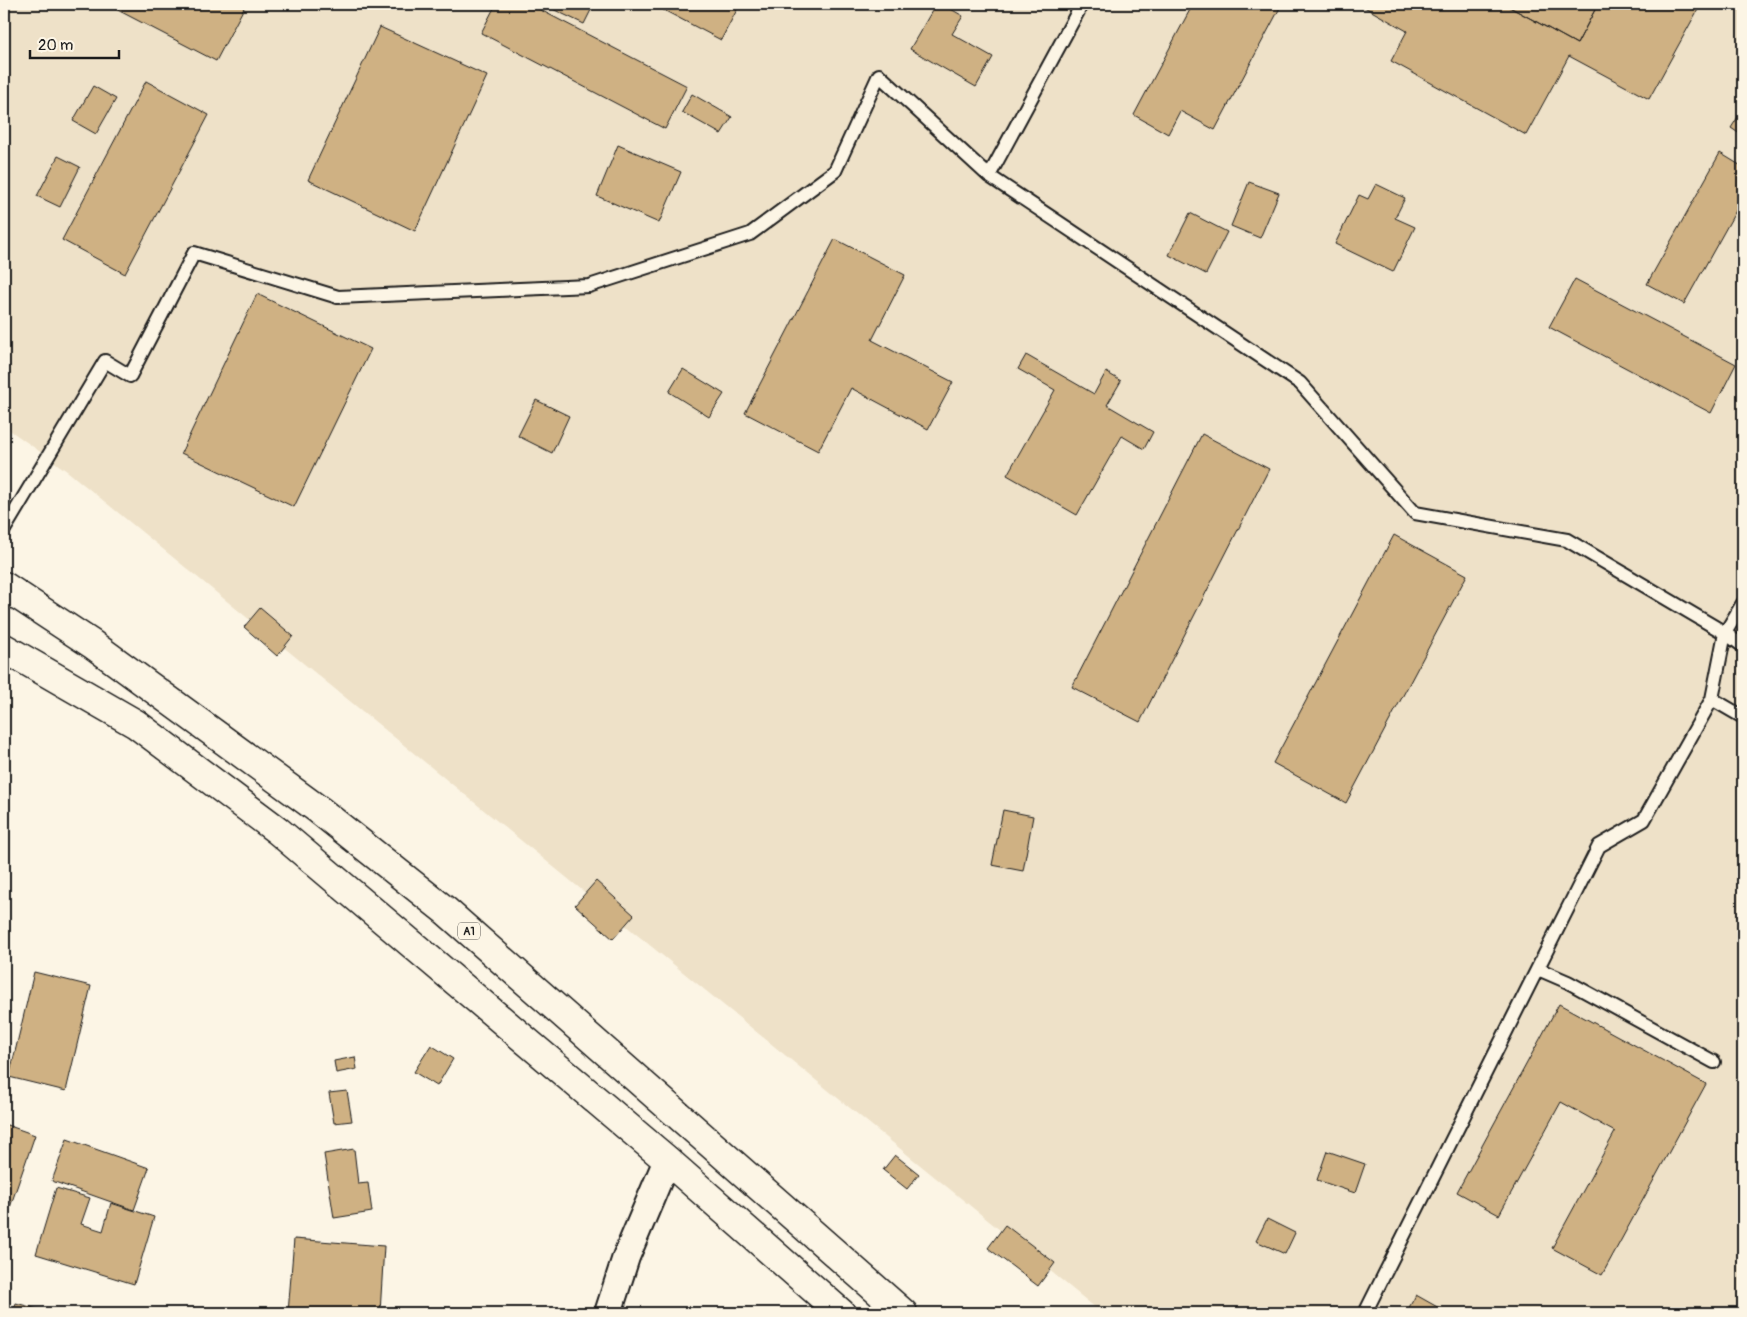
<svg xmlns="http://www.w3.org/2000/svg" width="1747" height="1317" font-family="Pangolin,sans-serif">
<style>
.built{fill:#eee1c8}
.building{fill:#cfb183;stroke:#1c1c1c}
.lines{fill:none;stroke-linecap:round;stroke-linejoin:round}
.service-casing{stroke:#1c1c1c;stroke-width:16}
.minor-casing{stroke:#1c1c1c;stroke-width:30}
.trunk-casing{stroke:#1c1c1c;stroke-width:31}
.service{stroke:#fcf5e5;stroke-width:12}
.minor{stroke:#fcf5e5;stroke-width:26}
.trunk{stroke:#fcf5e5;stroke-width:28}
.labels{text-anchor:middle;stroke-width:4;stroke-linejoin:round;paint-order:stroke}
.shield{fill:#fcf5e5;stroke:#5f5d58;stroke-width:1}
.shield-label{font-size:11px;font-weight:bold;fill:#1c1c1c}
</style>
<rect width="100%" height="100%" fill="#fcf5e5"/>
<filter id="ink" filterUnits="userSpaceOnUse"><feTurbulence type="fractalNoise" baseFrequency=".02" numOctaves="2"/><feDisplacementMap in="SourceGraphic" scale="10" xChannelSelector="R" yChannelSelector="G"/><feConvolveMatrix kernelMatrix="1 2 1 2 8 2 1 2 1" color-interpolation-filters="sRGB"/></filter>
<g filter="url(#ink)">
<!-- built -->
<path class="built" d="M4,4h1739v1309h-641l-1035,-842 -63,-45z"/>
<!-- building -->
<path class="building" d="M106,4h140l-30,57z
M496,4h33l158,82 -22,43 -184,-96z
M542,4h52l-10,20z
M652,4h88l-19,36z
M936,4h6l21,12 -11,18 41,23 -17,30 -66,-38z
M1193,4h89l-67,126 -35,-19 -12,23 -34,-19z
M1359,4h145l73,40 21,-40h103l-52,95 -80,-43 -43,79 -135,-74 16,-30z
M1504,4h94l-21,40z
M380,27l107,49 -72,155 -107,-51z
M146,81l63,34 -84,159 -63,-34z
M93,86l23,13 -20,35 -23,-13z
M692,94l40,23 -11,17 -39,-22z
M1743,109v27l-12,-8z
M618,145l63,27 -22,51 -62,-27z
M1720,153l23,14v31l-59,106 -37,-20z
M58,156l22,11 -20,40 -23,-11z
M1249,182l30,11 -19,45 -29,-12z
M1376,184l29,14 -10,20 20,9 -22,45 -58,-28 24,-49 9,4z
M1190,213l37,19 -21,42 -37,-19z
M835,239l70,36 -33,65 81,42 -25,47 -77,-41 -33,63 -73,-38z
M1575,279l161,85 -25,49 -162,-86z
M257,294l114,55 -77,158 -113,-54z
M1026,355l68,39 12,-22 15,9 -14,24 46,27 -9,17 -22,-13 -45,79 -70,-40 48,-85 -37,-21z
M683,369l41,25 -15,23 -40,-25z
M536,400l33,16 -17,37 -34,-17z
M1202,434l67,35 -129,253 -68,-35z
M1394,535l73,40 -121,228 -73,-40z
M260,608l33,28 -16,20 -33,-29z
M1003,810l30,6 -10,55 -31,-6z
M596,881l38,34 -21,24 -38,-34z
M34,972l57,14 -25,105 -57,-14z
M1559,1004l147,80 -104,191 -50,-27 63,-116 -54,-30 -62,113 -42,-23z
M431,1045l22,14 -16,27 -23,-14z
M355,1057l2,12 -21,4 -2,-12z
M347,1091l5,30 -18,2 -5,-30z
M4,1124l31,11 -28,81 -3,-1z
M67,1139l82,29 -15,42 -82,-29z
M354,1149l4,35 10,-1 4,29 -38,6 -10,-64z
M1327,1151l38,13 -10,29 -38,-13z
M895,1155l24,19 -12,15 -24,-19z
M56,1188l34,10 -9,26 22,7 8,-28 43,14 -20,67 -98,-30z
M1267,1219l28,14 -10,21 -29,-13z
M1005,1225l50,38 -17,23 -50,-38z
M294,1239l90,7 -4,67h-92z
M1416,1295l32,18h-42z
M16,1303l36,10h-39z
M195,1309l15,4h-17z"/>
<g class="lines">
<!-- service casing -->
<g class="service-casing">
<path id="service" d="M989,176l93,-172
M4,530l101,-169 25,15 64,-123 144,44 251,-11 161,-52 85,-63 44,-96 110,101 311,207 115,130 152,27 158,93 18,13
M1712,699l31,18
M1538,969l30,13 146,80
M1365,1313l234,-467 45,-26 68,-121 13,-66 18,-30"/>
</g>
<!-- minor casing -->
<g class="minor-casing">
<path id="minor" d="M608,1313l18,-56 41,-97"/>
</g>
<!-- trunk casing -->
<g class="trunk-casing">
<path id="trunk" d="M4,586l88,58 227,166 127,101 457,402
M4,648l132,76 141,106 390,330 174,153"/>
</g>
<!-- service -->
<use href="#service" class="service"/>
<!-- minor -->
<use href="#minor" class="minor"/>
<!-- trunk -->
<use href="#trunk" class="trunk"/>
</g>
</g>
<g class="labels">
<!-- shield labels -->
<rect class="shield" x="458" y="922.5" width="22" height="17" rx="4"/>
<g class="shield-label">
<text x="469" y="935">A1</text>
</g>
</g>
<!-- margin -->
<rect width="1747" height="1317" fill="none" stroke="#fcf5e5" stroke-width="20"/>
<rect x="10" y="10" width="1727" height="1297" fill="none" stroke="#1c1c1c" stroke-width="2" filter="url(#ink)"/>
<!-- scale -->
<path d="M30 50v8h89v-8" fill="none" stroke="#1c1c1c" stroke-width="2.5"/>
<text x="38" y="50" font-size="15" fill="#1c1c1c" stroke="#fcf5e5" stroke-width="4" paint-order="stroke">20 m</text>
</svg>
